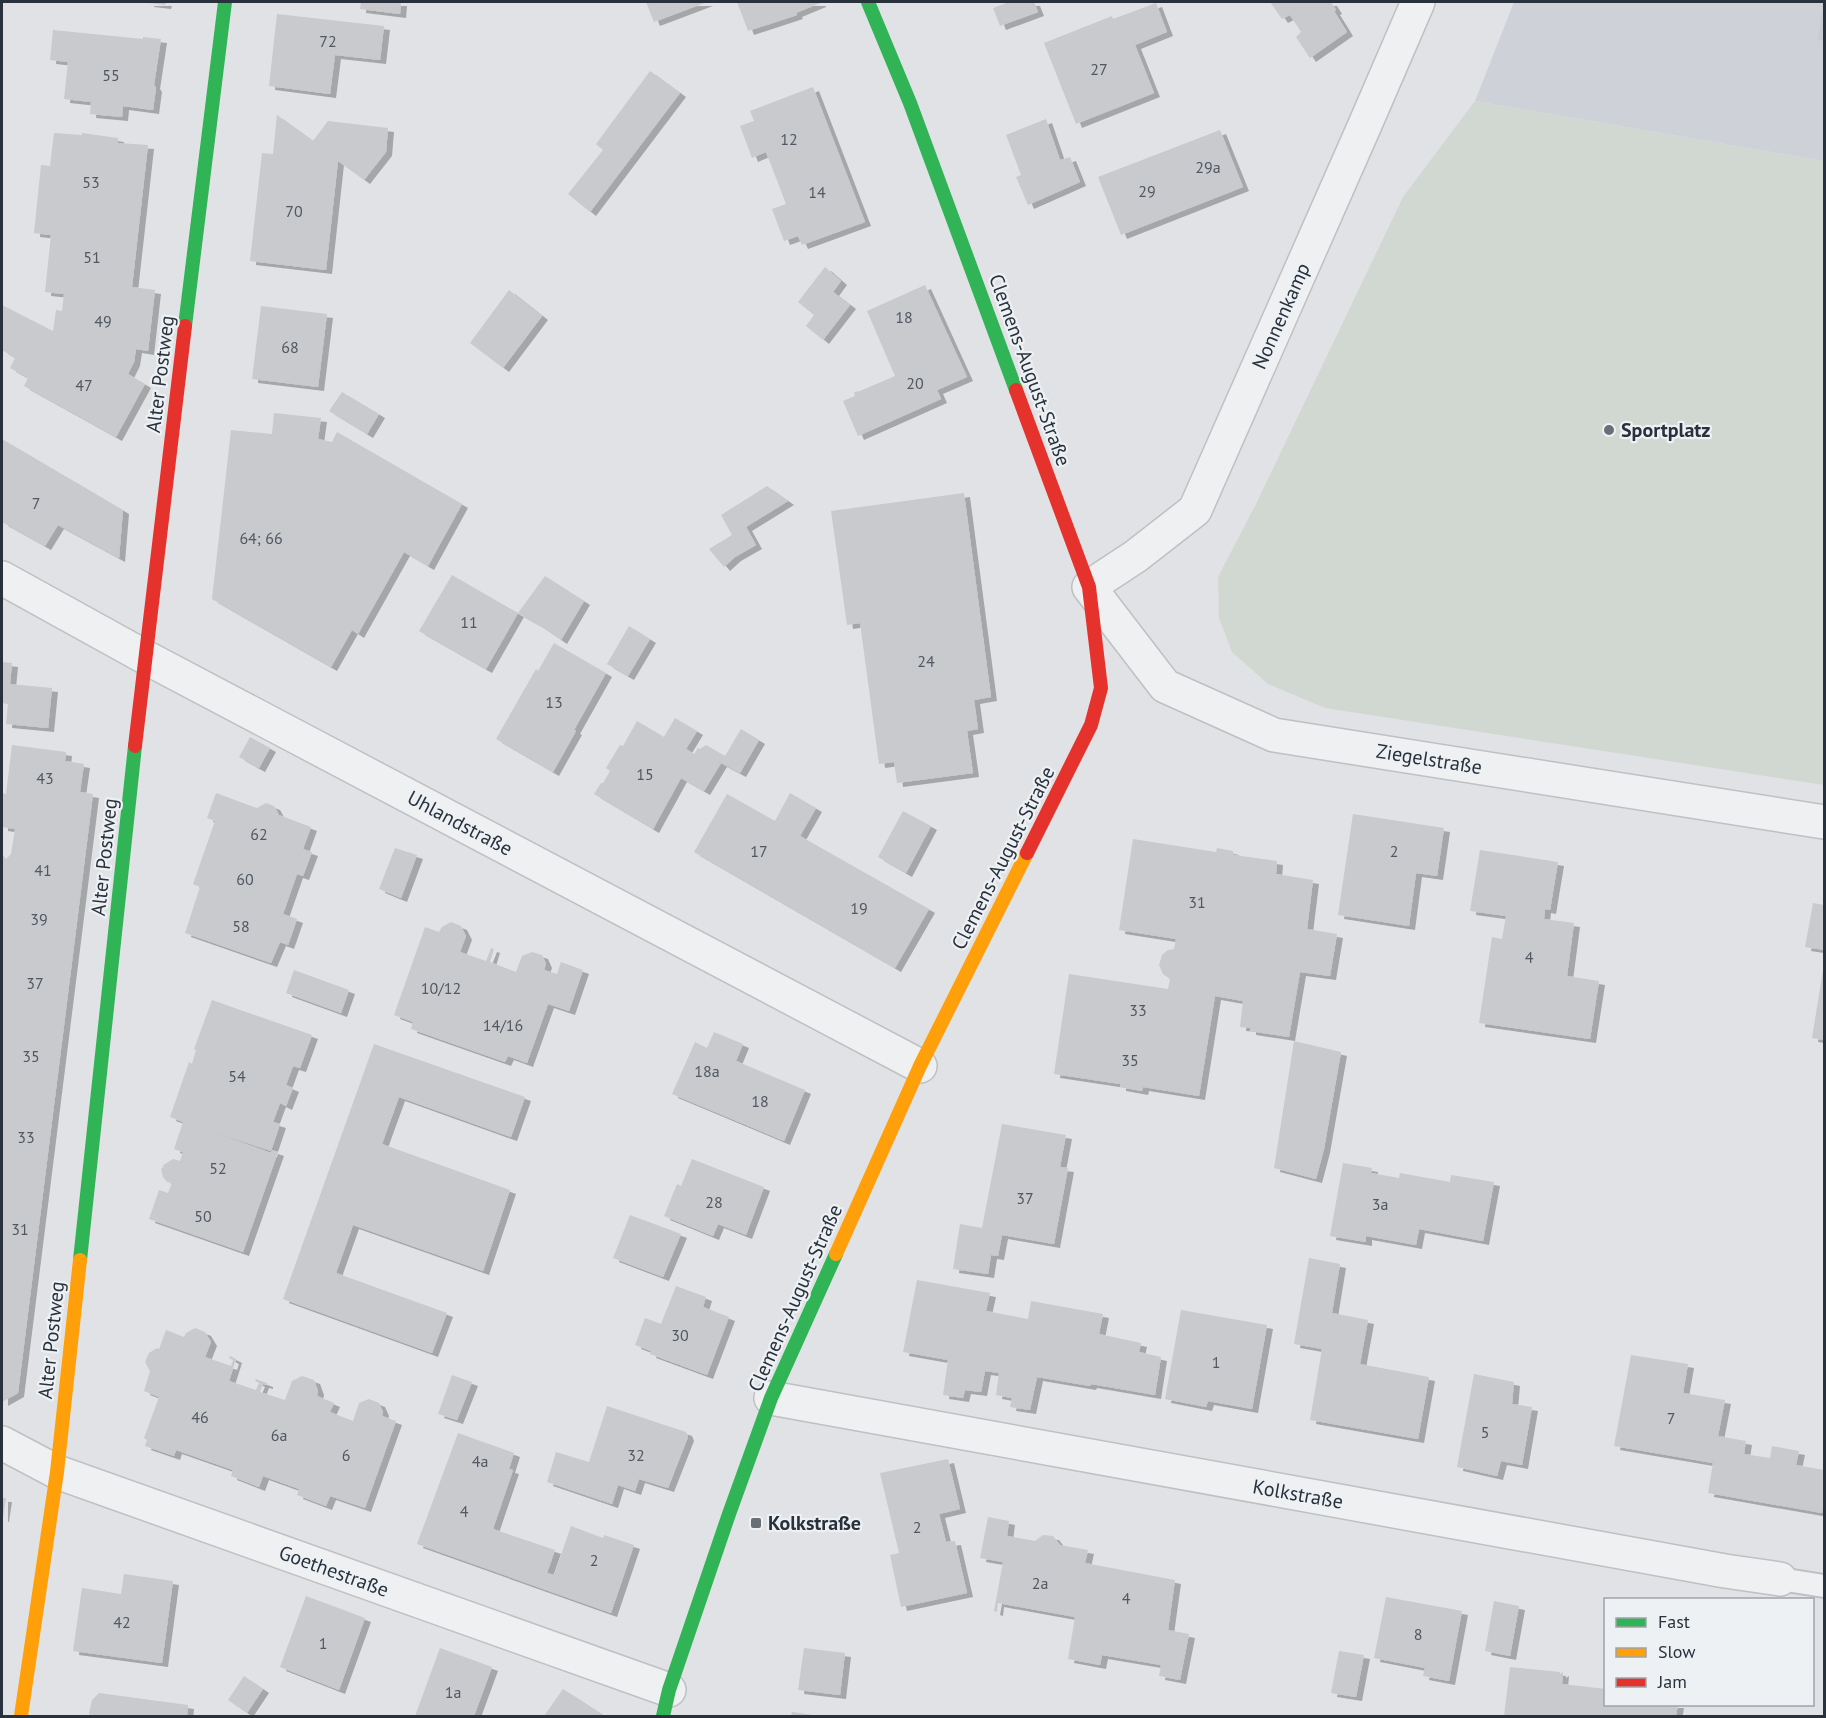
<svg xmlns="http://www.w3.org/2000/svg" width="1826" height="1718" font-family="'PT Sans',sans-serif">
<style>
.built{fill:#ced2d8}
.green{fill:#d1d8d1}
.building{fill:#c8cacd;filter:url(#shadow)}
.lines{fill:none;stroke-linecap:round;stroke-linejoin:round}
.lane-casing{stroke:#bec0c3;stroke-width:26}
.street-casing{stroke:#bec0c3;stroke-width:36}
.lane{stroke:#eff0f1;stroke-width:22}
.street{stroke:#eff0f1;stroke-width:33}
.fast{stroke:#30b455;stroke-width:14}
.slow{stroke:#ff9f0a;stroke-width:14}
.jam{stroke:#e5322d;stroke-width:14}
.poi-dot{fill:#686f77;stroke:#edf1f4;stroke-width:2}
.labels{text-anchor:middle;stroke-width:4.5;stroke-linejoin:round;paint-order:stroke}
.number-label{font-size:16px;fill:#515861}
.street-label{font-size:20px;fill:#28313c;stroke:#edf1f4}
.poi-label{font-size:20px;font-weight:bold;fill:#28313c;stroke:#edf1f4;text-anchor:start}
</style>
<defs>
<filter id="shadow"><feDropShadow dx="6" dy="4" stdDeviation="0" flood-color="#0004"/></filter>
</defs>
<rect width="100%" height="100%" fill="#e0e2e5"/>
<!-- built -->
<path class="built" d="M1514,2h310v159l-349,-60z"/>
<!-- green -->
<path class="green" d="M1475,101l349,60v624l-499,-77 -57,-24 -36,-32 -13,-34 -1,-41 37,-71 148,-309z"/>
<!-- building -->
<path class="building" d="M148,2h18l-1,3 -17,-2z
M361,2h40l-1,12 -40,-5z
M646,2h61l-53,20z
M737,2h83v1l-24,10 1,2 -49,16z
M1009,2h25l4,10 -38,14 -7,-18z
M1270,2h61l5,8 -2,1 13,21 -37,26 -14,-21 5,-5 -11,-17 -8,4z
M1156,3l11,29 -32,13 19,48 -78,31 -32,-81 68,-27 1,3z
M1823,6h1v35l-6,-1z
M277,14l107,12 -4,34 -45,-5 -5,39 -61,-8z
M53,30l90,9v-2l18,2 -7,46 2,3 -3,22 -30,-4 -1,11 -32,-3 1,-12 -27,-3 4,-37 -18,-2z
M650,71l30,22 -90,119 -22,-18 35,-44 -7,-6z
M813,87l52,135 -63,23 -4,-9 -14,5 -12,-32 14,-5 -20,-52 -14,6 -12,-32 14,-5 -4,-10z
M277,115l36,26 15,-20 60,7 -2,24 -22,28 -26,-19 -12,109 -76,-9 12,-108 11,1z
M1046,119l14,41 10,-3 10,25 -52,23 -12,-28 5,-2 -15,-40z
M1220,130l23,57 -122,48 -23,-58z
M54,133l28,2v-2l36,5v5l30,2 -16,142 23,3 -7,61 -12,-2 -2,13 -6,12 17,10 -29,53 -92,-51 4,-8 -18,-10 5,-10 -13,-8v-45l51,26 3,-21 6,1 2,-17 -19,-2 6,-57 -17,-2 7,-68 9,1z
M825,267l16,14 -8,11 17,13 -27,35 -17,-14 8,-11 -16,-13z
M925,285l42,92 -30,13 4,9 -83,37 -15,-35 12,-5 -1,-4 6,-1 35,-15 -28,-65z
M509,290l33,26 -39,52 -33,-25z
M261,306l66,8 -9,73 -66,-8z
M342,392l37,22 -12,20 -38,-23z
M274,413l47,5 -3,21 14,3 5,-10 125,72 -34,62 -24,-14 -46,82 -6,-4 -21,37 -119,-68 19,-169 41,4z
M2,439l121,71 -4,48 -61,-33 -13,21 -43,-24z
M767,486l21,15 -42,26 10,18 -21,12 -11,10 -15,-18 23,-14 -11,-20z
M964,493l27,204 -17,3 4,29 -11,2 6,42 -76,10 -3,-21 -15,2 -19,-141 -13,2 -16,-114z
M452,575l66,38 27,-37 39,25 -23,39 -22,-15 -21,-12 -32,56 -67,-38z
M629,626l21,13 -22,37 -21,-12z
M554,643l52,30 -32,57 2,1 -23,41 -57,-33 40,-70 2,2z
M2,662l10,1 -2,21 42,4 -4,40 -42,-4 2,-20 -6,-1z
M675,718l22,13 -11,18 8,5 4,-6 2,1 6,-4 19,11 16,-27 18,11 -19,33 -19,-10 -17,28 -23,-13 -28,51 -59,-35 7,-11h2l7,-12 -4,-3 14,-23 3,1 14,-25 27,16z
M250,737l20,11 -11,20 -20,-11z
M12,745l54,7 -1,9 19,3 -4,28 13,2 -75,599 -16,9v-548l4,5 5,-5 4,-25 -13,-2v-34l4,1z
M216,793l41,15 9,-5 8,3 5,9 32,12 -8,22 9,3 -9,24 -6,-2 -14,40 14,5 -9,26 -8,-3 -9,21 -86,-30 15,-46 -7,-3 22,-63 -8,-3z
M790,793l26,15 -16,28 129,73 -34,59 -201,-116 33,-58 48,27z
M903,811l28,15 -25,47 -28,-16z
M1353,814l91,14 -7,48 -21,-3 -7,53 -71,-11z
M1133,839l83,13 1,-4 16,3 1,4 43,6 -1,13 37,6 -6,49 30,5 -7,42 -30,-4 -11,65 -39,-6v-3l-10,-1 3,-26 -28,-5 -16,100 -56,-9 -1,4 -22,-4v-3l-66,-10 15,-100 99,15 2,-10 -7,-5 -4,-9 3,-10 6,-5 6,-1 2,-10 -57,-9z
M395,848l22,7 -16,43 -22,-9z
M1480,850l78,12 -8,48 -5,-1 -1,10 30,4 -7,53 32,5 -9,58 -111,-16 13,-86 10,2 4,-23 -36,-5z
M1813,903l11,2v45l-19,-3z
M451,922l10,4 5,10 -6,16 26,9 5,-13 3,1 -4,13 26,10 6,-16 10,-4 10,3 4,9 -2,6 13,4 4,-12 22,8 -14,41 -21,-7 -21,59 -19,-7 -3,6 -94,-33 2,-7 -19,-7 31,-88 14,5 3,-5z
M294,970l55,20 -8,23 -55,-20z
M1823,970h1v70l-12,-2z
M212,1000l100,35 -12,33 -7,-2 -7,19 7,3 -7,18 -6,-3 -7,19 7,2 -9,27 -64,-21 64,23 1,-3 6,2 -35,100 -94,-33 10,-29 9,3 4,-10 -5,-1 -4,-5 -2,-8 3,-3h-2l11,-7 7,2 3,-9 -9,-3 9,-27 -13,-5 19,-55 3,2 4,-14 -2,-1z
M714,1032l29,12 -7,17 69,29 -21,51 -112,-47 23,-52 12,6z
M1294,1041l47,11 -17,97 -8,30 -42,-11z
M374,1044l151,53 -14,40 -112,-40 -17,47 128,46 -27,81 -130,-46 -17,48 111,40 -15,40 -149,-54z
M1002,1124l64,11 -6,32 8,1 -14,76 -52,-9 -4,21 -7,-1 -3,19 -35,-5 7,-45 22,4z
M692,1159l72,28 -18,48 -28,-11 -5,12 -49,-20 13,-32 4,2z
M1343,1163l29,5 -1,5 28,5 1,-5 50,9 1,-7 43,7 -11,59 -64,-12 -3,16 -50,-9v6l-36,-6z
M630,1215l51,19 -18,43 -50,-19z
M1309,1258l31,6 -8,49 36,7 -8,44 69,13 -11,62 -108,-19 12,-71 -28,-5z
M917,1280l73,13 -4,18 42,8 3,-18 72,13 -4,20 42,9 -2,9 22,5 -6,38 -64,-11 -1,2 -53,-9 -7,33 -20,-3 2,-9 -16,-3 3,-22 -14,-2 -4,21 -16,-2 -2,8 -20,-3 5,-35 -45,-8z
M676,1286l30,11 -3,10 26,10 -22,58 -57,-21 1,-3 -16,-6 10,-27 16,6z
M1181,1310l86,15 -15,84 -44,-8 -2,6 -41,-8z
M195,1328l10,4 6,10 -6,15 26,9 2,-6 -4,-2 1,-2 6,3 -7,22 27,9 3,-7 -4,-2 1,-2 11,4v2l-4,-1 -3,8 25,8 7,-19 10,-5 12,4 4,11 -1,5 17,7 -4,9 23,9 6,-18 10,-4 10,4 4,9 -1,4 14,5 -31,87 -35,-12 -4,10 -29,-11 2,-6 -36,-13 -4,11 -28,-11 2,-6 -57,-20 -2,6 -29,-10 2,-6 -3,-2 15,-41 -15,-6 6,-20 -5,-9 4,-9 8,-5 2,1 7,-19 18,7 2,-4z
M1631,1355l57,9 -5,29 42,7 -7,36 28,5 -2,13 26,4 2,-12 27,5 -3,14 28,5v31l-2,12 -114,-20 5,-30 -99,-17z
M1474,1374l40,8 -2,22 20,3 -10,58 -21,-4 -4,15 -40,-9z
M452,1375l20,7 -15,38 -19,-6z
M607,1406l79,26 2,5 -20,51 -29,-9 -4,12 -17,-6 -6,19 -65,-22 9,-30 33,10z
M458,1433l56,20 -5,16 4,1 -20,59 62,21 -8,23 7,2 17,-49 32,12 1,-3 30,10 -23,68 -194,-69z
M948,1459l12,50 -21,5 7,28 9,-1 12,52 -66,14 -11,-52 9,-2 -19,-80z
M2,1498h4l-3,20h-1z
M988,1517l21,4 -2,15 28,5 8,-6 10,1 7,9 28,5 -3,13 90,17 -7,50 21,4 -9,46 -21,-4 2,-11 -59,-10 -2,10 -32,-6 7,-42 -77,-14 -1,9 -3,-1 9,-49 -23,-4z
M124,1574l49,7 -11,82 -89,-12 9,-63 39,6z
M306,1596l59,22 -26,72 -59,-23z
M1386,1597l76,14 -13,70 -26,-5 2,-8 -51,-10z
M1494,1601l25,5 -9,50 -25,-5z
M440,1648l52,19 -18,49h-59z
M804,1648l41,5 -5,42 -42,-5z
M1339,1651l25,4 -8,42 -25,-4z
M1510,1667l50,5v2l3,-2 -1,12 44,5v15h72l-2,12h-172z
M244,1676l19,13 -16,24 -19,-13z
M563,1689l42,27h-61z
M99,1693l89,12 -1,11h-97l-1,-3 3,-13z
M792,1712l21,3v1h-22z"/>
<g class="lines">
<!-- lane casing -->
<g class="lane-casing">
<path id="lane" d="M1780,1579l44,7"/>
</g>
<!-- street casing -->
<g class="street-casing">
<path id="street" d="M1418,2l-54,125 -169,383 -59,46 -47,31 76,99 109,49 550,87
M2,578l143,79 775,409
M771,1398l954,173 55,8
M2,1443l55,29 612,218"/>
</g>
<!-- lane -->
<use href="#lane" class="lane"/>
<!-- street -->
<use href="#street" class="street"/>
<!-- fast -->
<path class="fast" d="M868,2l42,101 106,287
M185,326l40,-324
M80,1260l55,-514
M663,1716l6,-26 60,-176 42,-116 65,-144"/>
<!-- slow -->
<path class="slow" d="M836,1254l84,-188 107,-213
M21,1716l36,-244 23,-212"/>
<!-- jam -->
<path class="jam" d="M1016,390l73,197 12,101 -10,37 -64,128
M135,746l50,-420"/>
</g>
<!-- markers -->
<g class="poi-dot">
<circle cx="1609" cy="430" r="6"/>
<rect x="750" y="1517" width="12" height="12" rx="3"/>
</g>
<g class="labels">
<!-- number labels -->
<g class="number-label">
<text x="328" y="47">72</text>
<text x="1099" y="75">27</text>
<text x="111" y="81">55</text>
<text x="789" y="145">12</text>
<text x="1208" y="173">29a</text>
<text x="91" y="188">53</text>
<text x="1147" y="197">29</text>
<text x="817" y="198">14</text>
<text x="294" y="217">70</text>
<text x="92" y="263">51</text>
<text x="904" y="323">18</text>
<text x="103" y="327">49</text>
<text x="290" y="353">68</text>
<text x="915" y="389">20</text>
<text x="84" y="391">47</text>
<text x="36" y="509">7</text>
<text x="261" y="544">64; 66</text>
<text x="469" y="628">11</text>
<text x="926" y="667">24</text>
<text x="554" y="708">13</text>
<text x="645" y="780">15</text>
<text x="45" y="784">43</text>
<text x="259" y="840">62</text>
<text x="759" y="857">17</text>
<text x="1394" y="857">2</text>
<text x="43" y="876">41</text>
<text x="245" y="885">60</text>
<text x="1197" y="908">31</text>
<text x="859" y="914">19</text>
<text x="39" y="925">39</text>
<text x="241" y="932">58</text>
<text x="1529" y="963">4</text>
<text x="35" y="989">37</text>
<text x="441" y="994">10/12</text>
<text x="1138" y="1016">33</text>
<text x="503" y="1031">14/16</text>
<text x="31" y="1062">35</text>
<text x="1130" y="1066">35</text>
<text x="707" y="1077">18a</text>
<text x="237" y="1082">54</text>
<text x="760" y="1107">18</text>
<text x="26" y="1143">33</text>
<text x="218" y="1174">52</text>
<text x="1025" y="1204">37</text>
<text x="714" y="1208">28</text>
<text x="1380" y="1210">3a</text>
<text x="203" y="1222">50</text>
<text x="20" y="1235">31</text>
<text x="680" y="1341">30</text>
<text x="1216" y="1368">1</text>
<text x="200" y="1423">46</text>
<text x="1671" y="1424">7</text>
<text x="1485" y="1438">5</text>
<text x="279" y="1441">6a</text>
<text x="346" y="1461">6</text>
<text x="636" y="1461">32</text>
<text x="480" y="1467">4a</text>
<text x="464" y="1517">4</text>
<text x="917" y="1533">2</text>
<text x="594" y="1566">2</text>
<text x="1040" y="1589">2a</text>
<text x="1126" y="1604">4</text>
<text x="122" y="1628">42</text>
<text x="1418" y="1640">8</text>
<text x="323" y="1649">1</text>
<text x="453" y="1698">1a</text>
</g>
<!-- street labels -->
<g class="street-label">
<text transform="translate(1281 316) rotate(-66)" y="7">Nonnenkamp</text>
<text transform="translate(1030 370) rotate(70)" y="7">Clemens-August-Straße</text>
<text transform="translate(160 374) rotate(-83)" y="7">Alter Postweg</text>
<text transform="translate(1429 759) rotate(9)" y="7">Ziegelstraße</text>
<text transform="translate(460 823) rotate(28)" y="7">Uhlandstraße</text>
<text transform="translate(104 857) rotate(-84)" y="7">Alter Postweg</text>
<text transform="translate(1003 858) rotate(-63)" y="7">Clemens-August-Straße</text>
<text transform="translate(795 1298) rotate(-66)" y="7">Clemens-August-Straße</text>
<text transform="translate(51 1340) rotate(-84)" y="7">Alter Postweg</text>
<text transform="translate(1298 1494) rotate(10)" y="7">Kolkstraße</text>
<text transform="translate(334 1571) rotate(20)" y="7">Goethestraße</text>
</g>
<!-- poi labels -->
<g class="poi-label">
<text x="1621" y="437">Sportplatz</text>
<text x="768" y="1530">Kolkstraße</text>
</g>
</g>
<!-- border -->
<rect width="1826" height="1718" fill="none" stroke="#28313c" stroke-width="6"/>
<!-- legend -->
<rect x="1604" y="1598" width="210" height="108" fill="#edf1f4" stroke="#9ea4aa" stroke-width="1.5"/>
<rect x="1616" y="1618" width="30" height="9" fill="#30b455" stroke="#9ea4aa" stroke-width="1.5"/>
<text x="1658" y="1628" font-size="18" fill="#28313c">Fast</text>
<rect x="1616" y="1648" width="30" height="9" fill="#ff9f0a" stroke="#9ea4aa" stroke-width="1.5"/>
<text x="1658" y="1658" font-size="18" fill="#28313c">Slow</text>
<rect x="1616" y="1678" width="30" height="9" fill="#e5322d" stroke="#9ea4aa" stroke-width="1.5"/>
<text x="1658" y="1688" font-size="18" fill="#28313c">Jam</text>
</svg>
